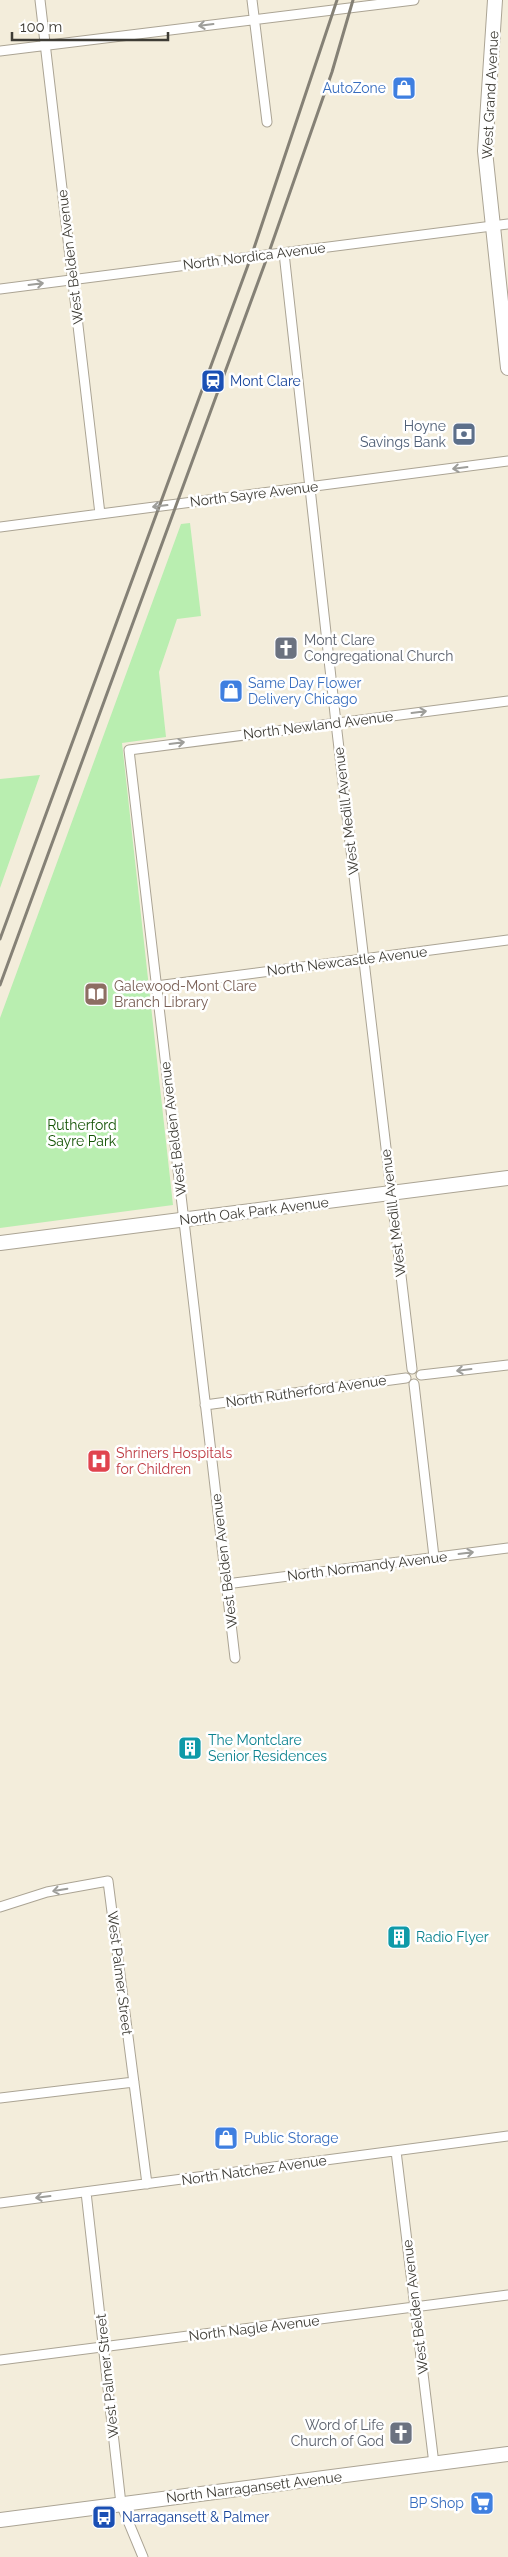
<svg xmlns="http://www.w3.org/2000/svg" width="508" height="2557" font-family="Raleway,sans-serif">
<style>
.green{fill:#b9eeb0}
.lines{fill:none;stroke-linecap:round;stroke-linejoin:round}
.street-casing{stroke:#aba494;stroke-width:11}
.secondary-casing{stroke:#aba494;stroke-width:16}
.street{stroke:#fff;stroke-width:9}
.secondary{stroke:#fff;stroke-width:14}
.rail{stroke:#858176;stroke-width:3}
.oneway{stroke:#9e9e9a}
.labels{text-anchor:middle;stroke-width:5;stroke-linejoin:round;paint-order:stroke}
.shop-label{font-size:14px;fill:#366cbe;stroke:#fff;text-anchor:end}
.street-label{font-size:14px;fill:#3e3c35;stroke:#fff}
.transit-label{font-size:14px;fill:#164399;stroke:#fff;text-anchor:start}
.service-label{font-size:14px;fill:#4e5e75;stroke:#fff;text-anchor:end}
.worship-label{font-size:14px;fill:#5b616d;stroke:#fff;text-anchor:start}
.education-label{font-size:14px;fill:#785e54;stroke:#fff;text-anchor:start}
.park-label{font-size:14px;fill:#135304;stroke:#fff}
.health-label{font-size:14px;fill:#be3a42;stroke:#fff;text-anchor:start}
.culture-label{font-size:14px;fill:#0d838f;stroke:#fff;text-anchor:start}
</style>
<rect width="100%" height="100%" fill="#f3eddb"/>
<!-- green -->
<path class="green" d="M190,523l11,93 -24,3 -18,53 7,65 -44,6 51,462 -173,23v-210l181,-494z
M40,775l-40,113v-109z"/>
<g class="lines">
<!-- street casing -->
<g class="street-casing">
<path id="street" d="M40,0l60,514
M252,0l15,122
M0,51l414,-51
M284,253l52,470 76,646
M0,289l508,-65
M0,527l508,-66
M156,986l352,-46
M421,1375l87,-10
M414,1384l20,173
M205,1405l201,-27
M226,1584l282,-36
M235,1658l-106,-908 379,-49
M0,1907l47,-15 61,-11 39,303
M0,2098l134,-16
M396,2151l38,313
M86,2192l35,312 22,53
M0,2203l508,-67
M0,2360l508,-65"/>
</g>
<!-- secondary casing -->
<g class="secondary-casing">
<path id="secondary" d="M495,0l-10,151 23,217
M0,1243l508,-65
M0,2520l508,-66"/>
</g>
<!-- street -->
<use href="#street" class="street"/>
<!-- secondary -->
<use href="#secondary" class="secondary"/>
<!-- rail -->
<path class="rail" d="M0,939l251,-682 86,-257
M0,985l268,-730 64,-183 21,-72"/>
</g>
<!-- one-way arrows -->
<defs><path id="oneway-shaft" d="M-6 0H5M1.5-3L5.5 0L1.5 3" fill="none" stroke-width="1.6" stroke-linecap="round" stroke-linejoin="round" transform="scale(1.25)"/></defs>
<g class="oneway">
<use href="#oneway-shaft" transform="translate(206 25) rotate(173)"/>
<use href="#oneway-shaft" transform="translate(36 284) rotate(-7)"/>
<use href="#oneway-shaft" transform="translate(460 468) rotate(173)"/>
<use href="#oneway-shaft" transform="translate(160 506) rotate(173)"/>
<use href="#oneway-shaft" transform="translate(419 712) rotate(-7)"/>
<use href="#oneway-shaft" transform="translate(177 743) rotate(-7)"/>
<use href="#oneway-shaft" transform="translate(464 1370) rotate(173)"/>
<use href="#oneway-shaft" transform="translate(466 1553) rotate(-7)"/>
<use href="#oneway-shaft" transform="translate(60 1890) rotate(170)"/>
<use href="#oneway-shaft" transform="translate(43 2197) rotate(173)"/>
</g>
<!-- icons -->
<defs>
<g id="shop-square" transform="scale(1.25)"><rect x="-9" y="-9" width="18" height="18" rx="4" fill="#3f7fe0" stroke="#fff"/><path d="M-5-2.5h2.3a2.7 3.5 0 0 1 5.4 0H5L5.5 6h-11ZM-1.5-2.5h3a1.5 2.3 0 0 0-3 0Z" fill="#fff"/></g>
<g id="station-square" transform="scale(1.25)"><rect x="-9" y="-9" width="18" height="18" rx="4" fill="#1a4fb4" stroke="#fff"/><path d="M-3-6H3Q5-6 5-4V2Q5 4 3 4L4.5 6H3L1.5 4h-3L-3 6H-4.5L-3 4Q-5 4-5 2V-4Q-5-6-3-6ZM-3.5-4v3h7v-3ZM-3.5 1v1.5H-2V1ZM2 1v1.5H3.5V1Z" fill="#fff"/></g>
<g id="bank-square" transform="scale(1.25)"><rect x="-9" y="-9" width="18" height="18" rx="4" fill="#5c6f8a" stroke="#fff"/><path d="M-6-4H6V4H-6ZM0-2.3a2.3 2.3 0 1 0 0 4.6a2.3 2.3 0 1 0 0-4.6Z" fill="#fff"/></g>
<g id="church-square" transform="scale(1.25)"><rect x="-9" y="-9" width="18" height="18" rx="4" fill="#6b7280" stroke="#fff"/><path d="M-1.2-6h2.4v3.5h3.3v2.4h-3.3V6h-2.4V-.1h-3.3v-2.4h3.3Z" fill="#fff"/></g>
<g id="library-square" transform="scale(1.25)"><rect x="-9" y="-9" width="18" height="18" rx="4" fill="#8d6e63" stroke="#fff"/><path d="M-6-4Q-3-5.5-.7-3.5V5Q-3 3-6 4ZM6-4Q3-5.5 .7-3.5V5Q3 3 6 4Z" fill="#fff"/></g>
<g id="hospital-square" transform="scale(1.25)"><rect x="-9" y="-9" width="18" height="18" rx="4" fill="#e0444e" stroke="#fff"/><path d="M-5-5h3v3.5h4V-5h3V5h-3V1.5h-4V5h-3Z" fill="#fff"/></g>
<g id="building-square" transform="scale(1.25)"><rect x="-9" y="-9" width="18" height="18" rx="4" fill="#0f9aa8" stroke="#fff"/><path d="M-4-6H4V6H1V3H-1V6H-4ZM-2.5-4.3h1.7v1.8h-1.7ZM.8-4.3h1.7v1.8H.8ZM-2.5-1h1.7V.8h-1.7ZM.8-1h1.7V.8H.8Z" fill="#fff"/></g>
<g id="supermarket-square" transform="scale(1.25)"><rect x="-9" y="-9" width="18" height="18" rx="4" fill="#3f7fe0" stroke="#fff"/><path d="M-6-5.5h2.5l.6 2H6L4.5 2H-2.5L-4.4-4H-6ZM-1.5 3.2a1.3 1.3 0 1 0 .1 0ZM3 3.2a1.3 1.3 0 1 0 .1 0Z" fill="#fff"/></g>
<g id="bus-square" transform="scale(1.25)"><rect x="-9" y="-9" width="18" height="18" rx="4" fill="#1a4fb4" stroke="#fff"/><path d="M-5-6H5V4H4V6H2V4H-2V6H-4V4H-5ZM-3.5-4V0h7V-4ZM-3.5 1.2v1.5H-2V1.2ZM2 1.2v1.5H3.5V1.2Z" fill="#fff"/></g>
</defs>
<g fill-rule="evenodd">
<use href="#shop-square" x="404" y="88"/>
<use href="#station-square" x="213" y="381"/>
<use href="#bank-square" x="464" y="434"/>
<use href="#church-square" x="286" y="648"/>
<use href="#shop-square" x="231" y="691"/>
<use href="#library-square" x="96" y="994"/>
<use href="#hospital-square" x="99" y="1461"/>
<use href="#building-square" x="190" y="1748"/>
<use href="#building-square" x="399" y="1937"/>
<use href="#shop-square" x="226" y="2138"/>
<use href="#church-square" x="401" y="2433"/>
<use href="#supermarket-square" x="482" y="2503"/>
<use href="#bus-square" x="104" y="2517"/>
</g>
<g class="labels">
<!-- shop labels -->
<g class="shop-label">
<text x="386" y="93">AutoZone</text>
<text x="248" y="688" text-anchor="start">Same Day Flower<tspan x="248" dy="16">Delivery Chicago</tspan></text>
<text x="244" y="2143" text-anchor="start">Public Storage</text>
<text x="464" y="2508">BP Shop</text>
</g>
<!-- street labels -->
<g class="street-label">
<text transform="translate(490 95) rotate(-87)" y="5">West Grand Avenue</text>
<text transform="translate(254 256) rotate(-7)" y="5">North Nordica Avenue</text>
<text transform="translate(70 257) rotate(-97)" y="5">West Belden Avenue</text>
<text transform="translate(254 494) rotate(-7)" y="5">North Sayre Avenue</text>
<text transform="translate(318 725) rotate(-7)" y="5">North Newland Avenue</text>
<text transform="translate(346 811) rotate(-97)" y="5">West Medill Avenue</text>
<text transform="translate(347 961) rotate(-7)" y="5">North Newcastle Avenue</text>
<text transform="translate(173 1129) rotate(-97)" y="5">West Belden Avenue</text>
<text transform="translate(254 1211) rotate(-7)" y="5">North Oak Park Avenue</text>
<text transform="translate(393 1213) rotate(-97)" y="5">West Medill Avenue</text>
<text transform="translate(306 1391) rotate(-8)" y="5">North Rutherford Avenue</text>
<text transform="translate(224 1561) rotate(-97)" y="5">West Belden Avenue</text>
<text transform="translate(367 1566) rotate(-7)" y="5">North Normandy Avenue</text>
<text transform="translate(120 1973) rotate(83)" y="5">West Palmer Street</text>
<text transform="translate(254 2170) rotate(-8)" y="5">North Natchez Avenue</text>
<text transform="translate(415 2307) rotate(-97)" y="5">West Belden Avenue</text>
<text transform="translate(254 2328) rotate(-7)" y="5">North Nagle Avenue</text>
<text transform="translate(107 2376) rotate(-96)" y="5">West Palmer Street</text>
<text transform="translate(254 2487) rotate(-7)" y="5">North Narragansett Avenue</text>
</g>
<!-- transit labels -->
<g class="transit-label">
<text x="230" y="386">Mont Clare</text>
<text x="122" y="2522">Narragansett &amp; Palmer</text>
</g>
<!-- service labels -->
<g class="service-label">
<text x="446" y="431">Hoyne<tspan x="446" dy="16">Savings Bank</tspan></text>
</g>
<!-- worship labels -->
<g class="worship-label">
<text x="304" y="645">Mont Clare<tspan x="304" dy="16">Congregational Church</tspan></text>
<text x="384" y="2430" text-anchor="end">Word of Life<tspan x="384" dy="16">Church of God</tspan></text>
</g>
<!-- education labels -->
<g class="education-label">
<text x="114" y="991">Galewood-Mont Clare<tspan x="114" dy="16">Branch Library</tspan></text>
</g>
<!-- park labels -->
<g class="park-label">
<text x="82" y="1130">Rutherford<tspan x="82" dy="16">Sayre Park</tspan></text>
</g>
<!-- health labels -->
<g class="health-label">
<text x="116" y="1458">Shriners Hospitals<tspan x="116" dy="16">for Children</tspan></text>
</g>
<!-- culture labels -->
<g class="culture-label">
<text x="208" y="1745">The Montclare<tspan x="208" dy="16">Senior Residences</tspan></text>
<text x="416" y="1942">Radio Flyer</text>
</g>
</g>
<!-- scale -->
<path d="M12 32v8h156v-8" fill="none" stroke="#3e3c35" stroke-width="2.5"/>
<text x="20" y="32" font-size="15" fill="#3e3c35" stroke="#ffffff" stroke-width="4" paint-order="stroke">100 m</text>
</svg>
